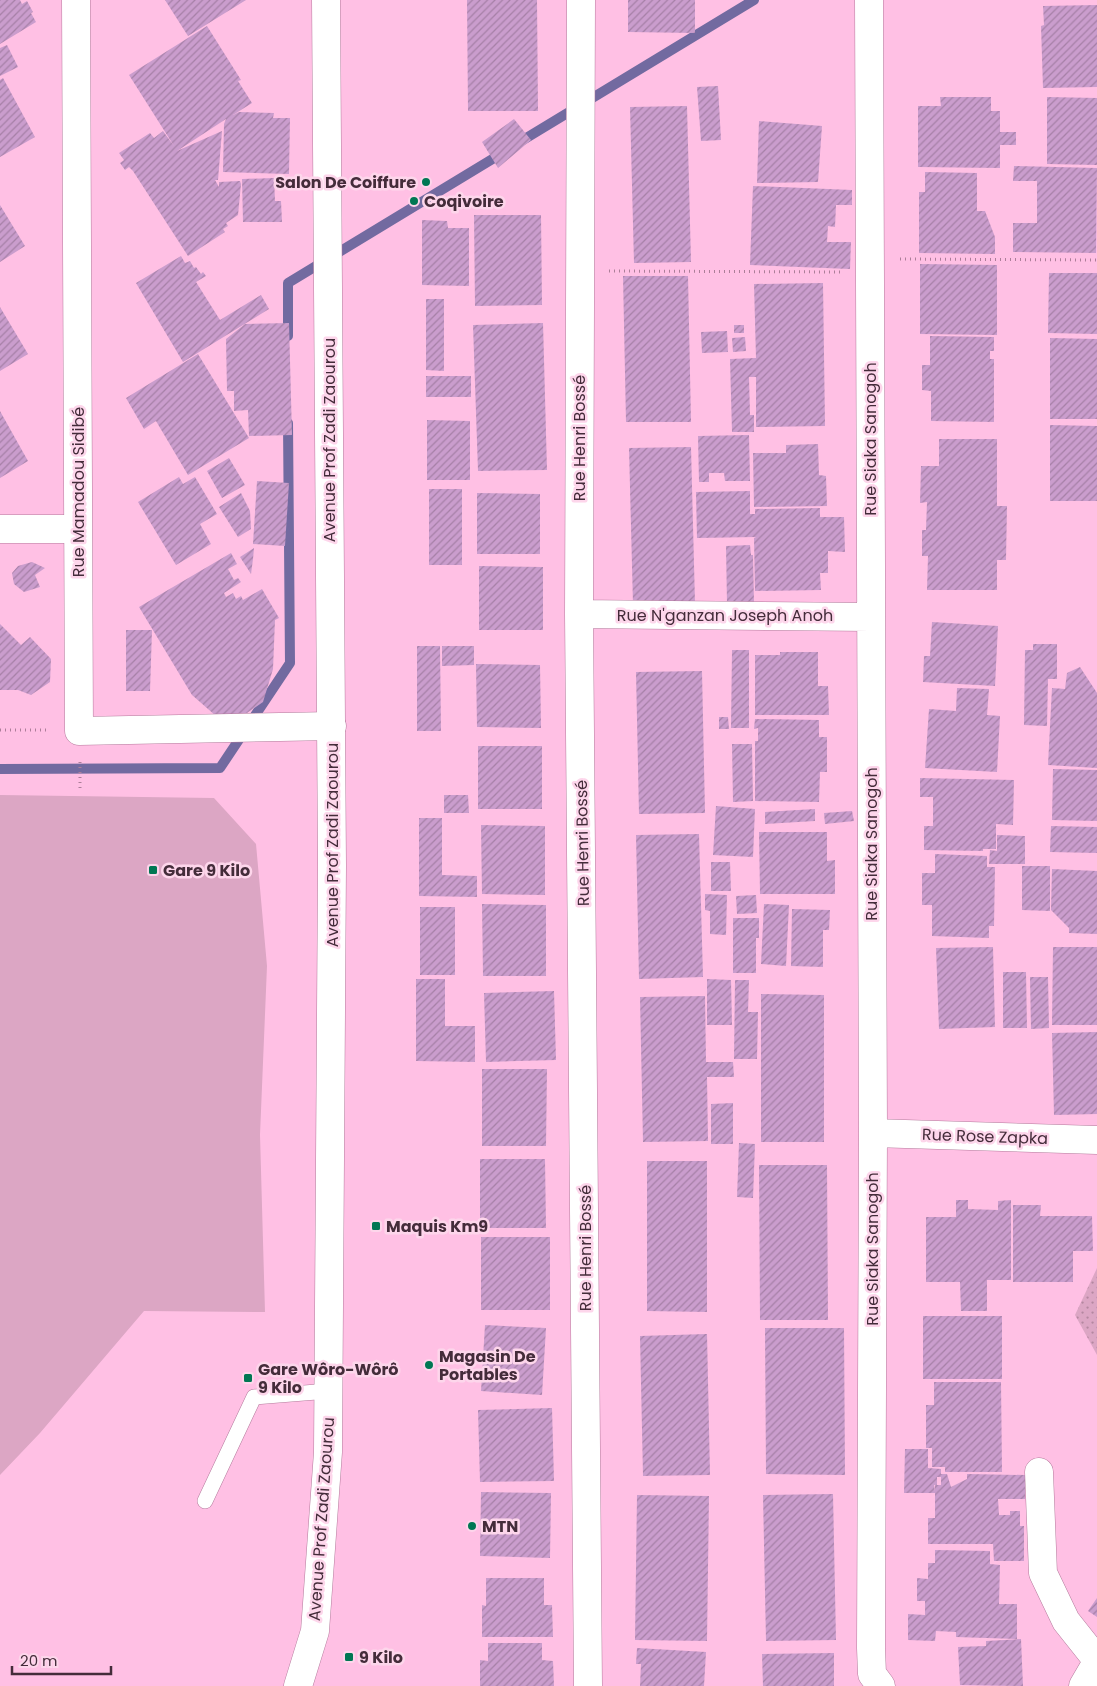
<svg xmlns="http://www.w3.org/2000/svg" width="1097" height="1686" font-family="Poppins,sans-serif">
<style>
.grass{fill:#dca6c4}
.garden{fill:url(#garden-dots)}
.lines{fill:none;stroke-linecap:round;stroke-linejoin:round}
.stream{stroke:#726aa0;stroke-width:10}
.building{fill:url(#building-hatch);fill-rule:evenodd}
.service-casing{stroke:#b47a9c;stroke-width:16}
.minor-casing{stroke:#b47a9c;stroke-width:29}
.secondary-casing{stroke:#b47a9c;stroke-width:29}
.path{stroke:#ac7f99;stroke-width:3;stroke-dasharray:1 4;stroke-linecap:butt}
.service{stroke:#fff;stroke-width:15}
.minor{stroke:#fff;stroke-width:28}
.secondary{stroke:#fff;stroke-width:28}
.poi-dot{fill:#007753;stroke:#fdd6eb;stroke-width:2}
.labels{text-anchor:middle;stroke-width:5;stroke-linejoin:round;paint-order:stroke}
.poi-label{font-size:16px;font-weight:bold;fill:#442c3a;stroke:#fdd6eb;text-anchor:start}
.street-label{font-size:16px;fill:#442c3a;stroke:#fdd6eb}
</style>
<defs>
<pattern id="garden-dots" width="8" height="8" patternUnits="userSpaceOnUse" patternTransform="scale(1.25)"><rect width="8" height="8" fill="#dca6c4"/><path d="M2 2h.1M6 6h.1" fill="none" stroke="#b487a0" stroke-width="1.8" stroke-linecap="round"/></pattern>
<pattern id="building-hatch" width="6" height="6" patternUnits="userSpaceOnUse" patternTransform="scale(1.25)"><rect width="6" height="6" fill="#ca9dcd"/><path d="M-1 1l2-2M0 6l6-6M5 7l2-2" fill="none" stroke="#a680a7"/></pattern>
</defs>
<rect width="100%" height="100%" fill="#ffc0e4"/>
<!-- grass -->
<path class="grass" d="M0,795l214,3 42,46 11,122 -7,169 5,177 -121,-1 -104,122 -40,42z"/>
<!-- garden -->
<path class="garden" d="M1097,1268v87l-22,-40z"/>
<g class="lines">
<!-- stream -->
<path class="stream" d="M518,143l236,-143
M288,336v-53l216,-131
M0,769l220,-1 70,-105 -2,-240"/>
</g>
<!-- building -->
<path class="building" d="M0,0h20l2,4 5,-3 6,11 -2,1 5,9 -36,22z
M165,0h81l-58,36z
M467,0h70l1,111h-70z
M628,0h67v33l-67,-1z
M1097,5v82l-54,1 -2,-62 3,-1 -1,-19z
M207,26l34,54 -3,1 14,22 -19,12 6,-3 35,1 -1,5h17l-1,56 -66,-2 1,-48 2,-5 -49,32 45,-20 -4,49h-3l4,7v-5l21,-1 1,3 -3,31 -12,8 2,3 -5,3 2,3 -37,24 -55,-85 -4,-4 -4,3 -5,-7 4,-3 -5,-7 31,-20 4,5 9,-7 11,15 -45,-71z
M7,45l11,22 -18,9v-28z
M3,78l32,59 -35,20v-77z
M718,86l3,54 -20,1 -4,-54z
M940,97h51v14h9v21h16v13h-16v23l-82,-1v-61h23z
M1047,97l50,1v67l-50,-1z
M687,106l4,156 -57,1 -4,-156z
M514,119l17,21 -33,28 -16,-26z
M759,121l63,5 -4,56 -61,1z
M1014,166l83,2 -1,85 -83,-1v-29h24v-42h-24z
M925,172l52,1v38h8l10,26v17l-76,-1v-61h6z
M274,178l1,23h6l1,21h-39l-1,-43z
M753,186l99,4v15h-16l-1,22 -7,-1 -1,16h24l-1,27 -100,-4z
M0,205l25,41 -25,16z
M474,215h67l1,90 -67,1z
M422,220l25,1 1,7h21v58l-47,-1z
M181,256l4,7 5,-2 4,7 2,-1 5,7 2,-2 3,4 -10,6 24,38 41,-25 8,14 -86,53 -47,-79z
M920,264l77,1v70l-77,-1z
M1049,273h48v61l-49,-1z
M623,276h65l3,146h-65z
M823,283l2,143 -69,1v-50h-7l1,38h4v17h-22l-2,-73 26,-1 -2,-74z
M426,299h18v72l-18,-1z
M0,307l28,47 -28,17z
M289,323l3,112 -43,1 -1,-26 -14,1v-20h-7l-1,-52 19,-15z
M543,323l4,147 -69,1 -5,-146z
M734,325h10v8h-10z
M727,331l1,21 -26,1 -1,-21z
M930,336l64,1v14h-4v8h4v63l-63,-1v-30l-9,-1v-25h8z
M745,337l1,14 -13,1 -1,-14z
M1050,338l47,1v80h-47z
M198,354l51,84 -61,37 -32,-54 -12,8 -18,-31z
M426,376h45v21h-45z
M0,411l28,50 -28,17z
M427,420l43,1v59h-43z
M1050,425l47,1v75h-47z
M749,435l1,46h-25l-1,-8h-15v9h-10l-1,-46z
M939,439h58v67h10l-1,54h-9v30h-70l1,-34h-6v-26h4l1,-28 -7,1 1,-37h18z
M818,444l1,31 7,1 1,30 -73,1 -1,-54h33v-8z
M691,447l4,156 -62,1 -4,-156z
M229,458l16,27 -23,13 -15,-27z
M179,477l4,7 12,-7 22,37 -17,10 11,20 -35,21 -38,-63z
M257,481l32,2 -4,63 -32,-2z
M429,489h33v76h-33z
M750,491v23h5v13v-18l65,-1v9h24l1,35 -17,-1v22h-8l1,17 -66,1 -1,-53 2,-1 -59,1 -1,-46z
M241,493l9,18 1,18 -13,8 -19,-30z
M477,493l63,1v60h-63z
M750,545l1,10h2l1,48 -27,1 -1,-58z
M254,548l-1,11 -2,15 -11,-17z
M231,553l6,11 -9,5 6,11 4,-2 3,4 -17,11 2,4 7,-4 3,6 5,-3 2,4 19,-11 17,29 -4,2 -2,49 -10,33 -16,11 -31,3 -24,-21 -53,-88z
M32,562l13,6 -10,7 5,12 -16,5 -10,-8 -2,-11 6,-7z
M479,566l64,1v63h-64z
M932,622l66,4 -3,60 -72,-4 1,-26h6z
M0,624l21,21 9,-8 21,22 -1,23 -19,13 -13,-5h-18z
M126,630h26l-2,61h-24z
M1033,644h24v35h-9l-1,47 -23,-1 1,-75h8z
M417,646h23l1,85h-24z
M442,646h32v19l-32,1z
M732,650h17v78h-18z
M780,652h38v34h10l1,29h-74v-60h25z
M476,664l64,1 1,63 -64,-1z
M1080,667l17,26v75l-49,-3 4,-77 13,1 2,-16z
M702,671l3,142 -66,1 -3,-142z
M957,688l32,1 -2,26 13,1 -3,56 -72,-4 4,-59 27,2z
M719,717h9l1,12h-10z
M755,719l64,1v17h8v35h-7l-1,30 -64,-1v-60h3v-13l-4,1z
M732,744h20l1,57 -20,1z
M478,746h64v63h-64z
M1053,769l44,1v51l-45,-1z
M920,778l94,2 -1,45 -17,-1v25h-13v2l-59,-1v-24h9v-29h-13z
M444,795h24l1,18h-25z
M716,806l39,3 -2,48 -40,-2z
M815,809v12l-50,3v-12z
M852,811l2,10 -29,3 -1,-11z
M419,818h23v57l35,1v21l-58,-1z
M481,825l64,1v69l-63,-1z
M1051,826l46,1v26l-47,-1z
M759,832h68v29l8,-1v34h-75z
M699,834l4,143 -64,2 -3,-144z
M997,835l28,1v28h-36l1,-14 7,1z
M935,854l52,2v11h8l-1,59h-5v12l-57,-2v-31h-10v-32h13z
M711,862h19l1,29h-20z
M1022,866h28v45l-28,-1z
M1052,869l45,2v63l-28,-1v-5l-18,-18z
M705,894l22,1 -1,40 -16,-1v-23l-5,-1z
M756,895l1,18 -20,1 -1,-18z
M482,904l64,1v71h-63z
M764,904l25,1 -3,61 -25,-2z
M420,907h35v68h-35z
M792,909l38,1 -1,20h-6v37l-32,-1z
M733,918h26v20h-3v35h-23z
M993,947l2,80 -56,2 -3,-81z
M1053,947h44v78h-45z
M1003,972h23l1,56h-24z
M1030,977h18l1,51 -18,1z
M416,979h29v47h30v36l-59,-1z
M707,979l24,1 1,45h-25z
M735,980h14l-1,32h10l-1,47h-23z
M554,991l2,69 -70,2 -2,-69z
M761,994l63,1v147h-63z
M705,996l1,66h27l1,15h-27l1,64 -65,1 -3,-145z
M1097,1032v82l-43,1 -2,-82z
M482,1069h65l-1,77h-64z
M733,1103v41h-22v-40z
M739,1143l16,1 -2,54 -16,-1z
M480,1159h65l1,69h-66z
M647,1161h60v151l-60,-1z
M759,1165h68l1,155h-68z
M956,1200h12v9l30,1v-9l13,-1v80h-24v31h-26l-1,-29h-34v-65h30z
M1013,1205h28l-1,11h52l1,35h-20v31h-60z
M481,1237h69v73h-69z
M923,1316h79v63h-79z
M485,1325l61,3 -4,67 -61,-4z
M765,1328h79l1,147 -79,-1z
M707,1334l3,141 -67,1 -3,-140z
M934,1382h67l1,90h-57v-5h-13v-19h-6v-43h8z
M552,1408l2,73 -74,1 -2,-72z
M905,1449h23v19l13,1v5h6l4,13 16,-8v-5l58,1v24h-27l1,16h11v-4h10v15h4v35h-30l-1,-17h-65v-26h7v-25h-31zM937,1477h4v8h-6l-1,6v-6h3z
M481,1492l70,1 -1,65 -70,-2z
M833,1494l3,146 -70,1 -3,-146z
M637,1495l72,1 -2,145 -72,-1z
M935,1550l55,1v13l10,1 -1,39h18v35l-61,-2v-5l-20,-1 -1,10 -27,-1v-26l17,1v-14h-8v-23l11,1v-16h7z
M486,1578h58v27h8l1,32h-71v-32l4,1z
M1097,1598v19l-9,-6z
M1021,1639l2,47 -63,-1 -2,-38 28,-1v-5z
M488,1643h54v17l11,1 1,25h-74v-26l8,1z
M637,1648l69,4 -2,34h-64l1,-22h-5z
M834,1653v33h-71l-1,-32z"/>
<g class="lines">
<!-- service casing -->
<g class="service-casing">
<path id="service" d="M205,1501l49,-104 75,-6"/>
</g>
<!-- minor casing -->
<g class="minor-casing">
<path id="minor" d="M76,0l3,731 253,-5
M581,0l-2,614 9,1072
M869,0l4,1133 -2,515 1,26 9,12
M0,529h78
M579,614l291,3
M873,1133l224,7
M1039,1472l4,101 23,48 31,39
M1083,1686l14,-24"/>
</g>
<!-- secondary casing -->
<g class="secondary-casing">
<path id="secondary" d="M298,1686l17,-55 13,-179 4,-586 -6,-866"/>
</g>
<!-- path -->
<path class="path" d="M900,259l197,1
M609,271l232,1
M0,730h49
M80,762v29"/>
<!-- service -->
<use href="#service" class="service"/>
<!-- minor -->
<use href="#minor" class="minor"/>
<!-- secondary -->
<use href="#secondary" class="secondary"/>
</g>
<!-- markers -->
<g class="poi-dot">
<circle cx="426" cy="182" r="5"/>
<circle cx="414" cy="201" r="5"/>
<rect x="148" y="865" width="10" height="10" rx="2.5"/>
<rect x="371" y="1221" width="10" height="10" rx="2.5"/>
<circle cx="429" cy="1365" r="5"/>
<rect x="243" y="1373" width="10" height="10" rx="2.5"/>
<circle cx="472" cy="1526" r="5"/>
<rect x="344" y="1652" width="10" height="10" rx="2.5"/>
</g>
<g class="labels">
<!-- poi labels -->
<g class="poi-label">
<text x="416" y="188" text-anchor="end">Salon De Coiffure</text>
<text x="424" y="207">Coqivoire</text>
<text x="163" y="876">Gare 9 Kilo</text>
<text x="386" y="1232">Maquis Km9</text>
<text x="439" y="1362">Magasin De<tspan x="439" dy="18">Portables</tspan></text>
<text x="258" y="1375">Gare Wôro-Wôrô<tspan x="258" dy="18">9 Kilo</tspan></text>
<text x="482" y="1532">MTN</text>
<text x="359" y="1663">9 Kilo</text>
</g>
<!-- street labels -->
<g class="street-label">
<text transform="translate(579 438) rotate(-90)" y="6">Rue Henri Bossé</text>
<text transform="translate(870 439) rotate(-90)" y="6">Rue Siaka Sanogoh</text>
<text transform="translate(329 440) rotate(-90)" y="6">Avenue Prof Zadi Zaourou</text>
<text transform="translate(78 492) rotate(-90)" y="6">Rue Mamadou Sidibé</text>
<text x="725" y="621">Rue N'ganzan Joseph Anoh</text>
<text transform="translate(582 843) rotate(-91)" y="6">Rue Henri Bossé</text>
<text transform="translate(871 844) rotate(-90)" y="6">Rue Siaka Sanogoh</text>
<text transform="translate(332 845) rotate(-90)" y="6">Avenue Prof Zadi Zaourou</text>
<text transform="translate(985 1136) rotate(2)" y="6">Rue Rose Zapka</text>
<text transform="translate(585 1248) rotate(-90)" y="6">Rue Henri Bossé</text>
<text transform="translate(872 1249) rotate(-90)" y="6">Rue Siaka Sanogoh</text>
<text transform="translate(321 1519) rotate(-86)" y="6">Avenue Prof Zadi Zaourou</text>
</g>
</g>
<!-- scale -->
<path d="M12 1666v8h99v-8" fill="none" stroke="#442c3a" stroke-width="2.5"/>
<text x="20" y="1666" font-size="15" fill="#442c3a" stroke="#fdd6eb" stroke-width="4" paint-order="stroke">20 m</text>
</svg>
